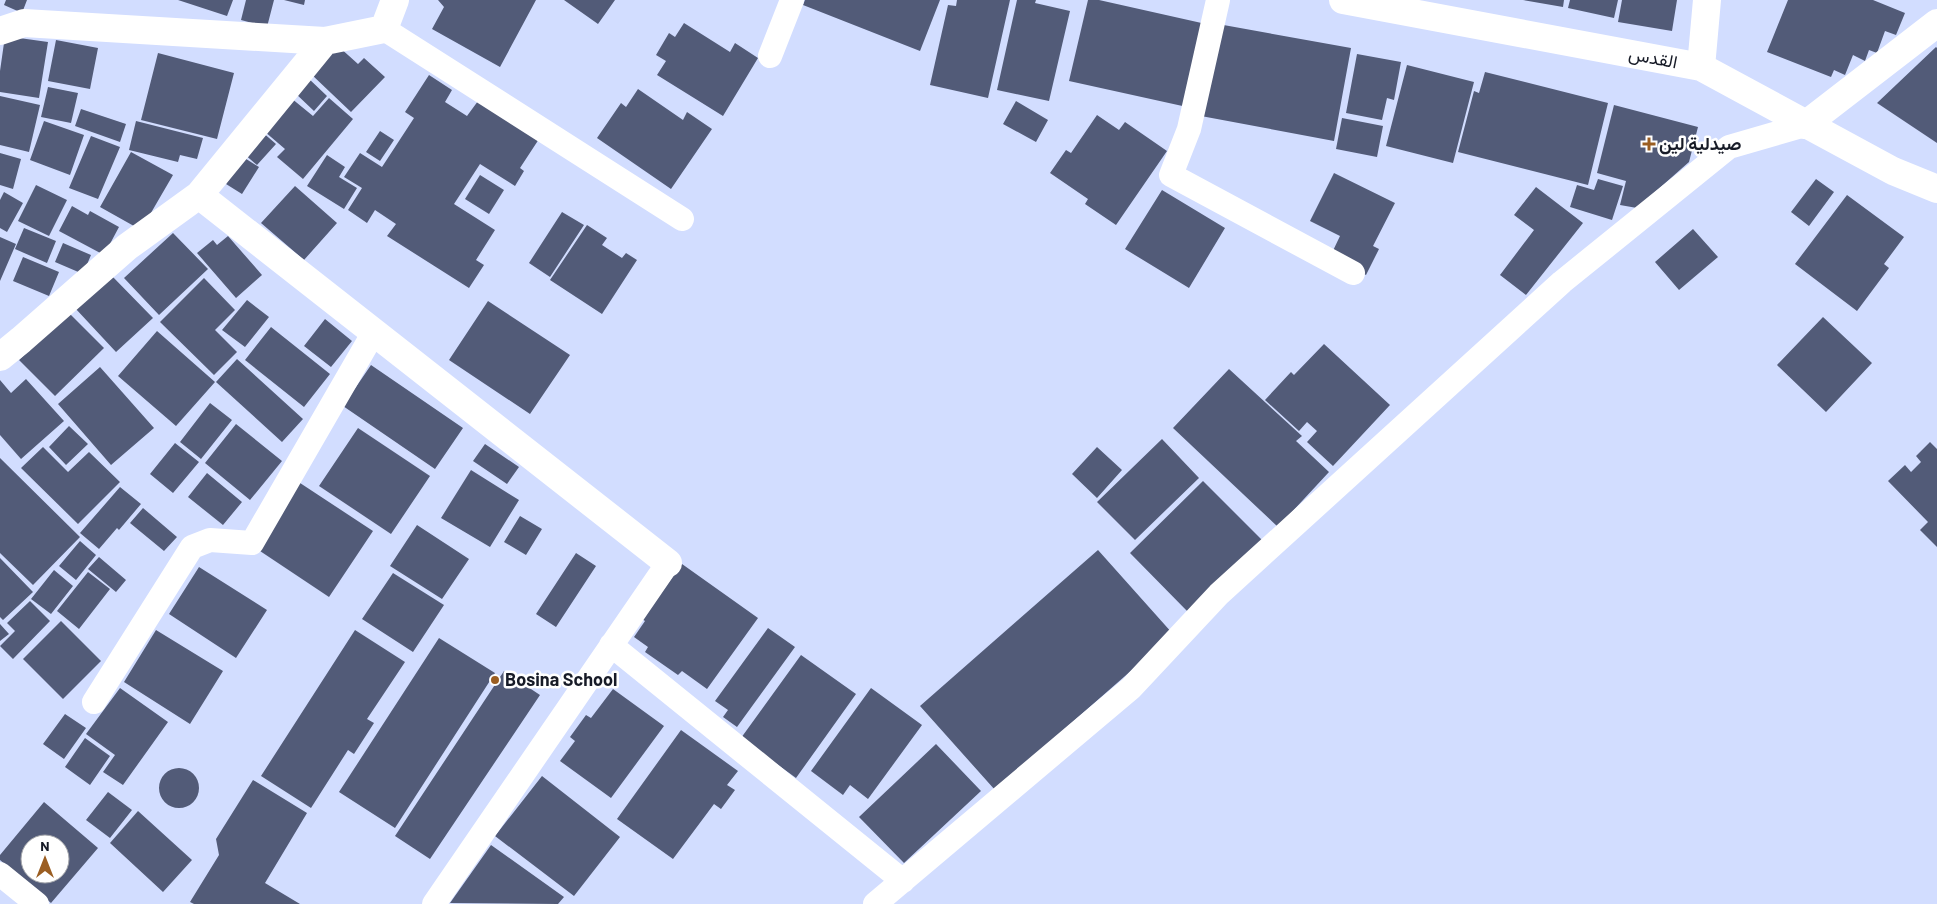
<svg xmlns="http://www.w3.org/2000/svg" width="1937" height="904" font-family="Barlow,Vazirmatn,sans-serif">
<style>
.building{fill:#525b78;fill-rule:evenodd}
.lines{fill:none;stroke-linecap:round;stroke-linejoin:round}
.lane{stroke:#fff;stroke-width:24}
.street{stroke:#fff;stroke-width:28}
.secondary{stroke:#fff;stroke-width:28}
.poi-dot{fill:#9b5e22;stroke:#fff;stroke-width:2}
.labels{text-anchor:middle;stroke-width:5;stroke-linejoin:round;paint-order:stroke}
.street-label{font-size:18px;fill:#171b27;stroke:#fff}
.poi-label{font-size:18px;font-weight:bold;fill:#171b27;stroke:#fff;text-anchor:start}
</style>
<rect width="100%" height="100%" fill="#d2ddff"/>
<!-- building -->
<path class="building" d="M6,0h21l-5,13 -18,-8z
M178,0h55l-6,16z
M246,0h28l-7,27 -26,-7z
M284,0h21l-1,5z
M438,0h98l-36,67 -68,-38 12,-22z
M564,0h51l-17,24z
M805,0h135l-20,51 -117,-46z
M957,0h53l-22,98 -58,-13 18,-80 8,1z
M1017,0h19l-1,3 35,8 -21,90 -52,-11z
M1088,0h11l107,24 -19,83 -118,-26z
M1523,0h41l-1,7z
M1570,0h48l-4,18 -46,-10z
M1622,0h55l-5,31 -54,-9z
M1788,0h85l32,13 -9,22 -11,-4 -8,22 -8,-3 -4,11 -12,-6 -8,20 -11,-5 -3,7 -64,-25z
M684,23l46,29 5,-9 23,15 -35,58 -66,-41 9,-14 -10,-6 13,-22 6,4z
M1218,24l133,24 -17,93 -133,-25z
M5,36l43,6 -9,56 -39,-6v-21z
M56,40l42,8 -8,41 -42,-8z
M338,46l20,18 6,-6 21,19 -34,35 -40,-38z
M1936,47l1,1v95l-60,-40z
M158,53l76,20 -17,66 -76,-19z
M1357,54l44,8 -7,38 -7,-2 -5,22 -36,-7z
M1407,65l67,17 -21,81 -67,-17z
M1485,72l123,31 -20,82 -130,-33 16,-61 5,2z
M429,75l23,15 -7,12 22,14 11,-15 61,38 -19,29 4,3 -9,15 -35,-22 -26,40 41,26 -19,30 8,5 -15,23 -82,-52 9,-12 -21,-14 -8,13 -19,-13 14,-22 -18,-11 16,-24 22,14 32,-49 -9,-6z
M307,77l20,19 -13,15 -20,-19z
M48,87l30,6 -7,30 -30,-6z
M638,89l45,31 4,-8 25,17 -41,60 -74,-51 24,-35 5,4z
M0,96l40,9 -11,47 -29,-7z
M291,98l22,18 16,-18 24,21 -50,60 -26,-22 8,-8 -21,-18z
M1016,101l32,19 -12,22 -33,-18z
M1614,105l84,22 -9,35 -52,46 -17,-3 6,-24 -29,-8z
M81,109l45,15 -6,18 -45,-16z
M1097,115l22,15 6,-8 42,29 -51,74 -31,-21 3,-5 -38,-26 16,-23 5,3z
M1342,118l41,8 -6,31 -41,-8z
M44,121l40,14 -14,40 -40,-15z
M136,121l67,17 -6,21 -17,-4 -2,7 -49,-12z
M261,131l15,13 -19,21 -14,-12z
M380,131l14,9 -14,21 -14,-9z
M91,136l29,11 -22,52 -29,-11z
M131,152l42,23 -32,55 -41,-23z
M0,153l21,6 -8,30 -13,-4z
M327,155l18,12 -6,10 18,11 -13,21 -37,-23z
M243,157l16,10 -17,27 -16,-10z
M1334,173l61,30 -22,43 6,3 -13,26 -36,-18 10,-21 -30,-15z
M480,175l24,15 -15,24 -24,-15z
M1598,179l25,7 -11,34 -42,-13 7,-22 17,5z
M1816,179l18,13 -25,34 -18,-14z
M36,185l31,15 -18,36 -31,-15z
M295,186l42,37 -33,37 -43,-37z
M1536,187l47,36 -57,72 -26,-20 34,-45 -20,-15z
M1162,190l63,38 -36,60 -64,-39z
M4,192l19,11 -16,29 -7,-4v-28z
M1847,195l57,42 -20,27 5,4 -32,43 -62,-47z
M72,206l16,9 2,-4 29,16 -15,28 -45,-24z
M562,212l22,13 -34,52 -21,-14z
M587,225l20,13 -5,7 20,13 4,-5 11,7 -35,54 -52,-34z
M24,228l32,13 -9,22 -32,-14z
M1693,229l25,28 -39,33 -24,-28z
M173,233l35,36 -49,46 -35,-37z
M228,236l34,39 -26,23 -39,-45 16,-13 4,5z
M0,237l16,7 -16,37z
M63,243l28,12 -8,19 -28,-12z
M23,257l36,15 -10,24 -36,-15z
M111,275l42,43 -37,34 -41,-44z
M204,278l31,32 -20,20 22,22 -23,23 -54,-53z
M247,300l22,17 -24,30 -23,-17z
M488,301l82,54 -40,59 -81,-54z
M68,312l36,36 -49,48 -36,-36z
M1823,317l49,46 -46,49 -49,-47z
M325,319l27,22 -21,26 -27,-21z
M271,327l59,47 -26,33 -59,-47z
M157,331l58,51 -39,44 -58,-50z
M1324,344l66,61 -57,61 -26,-24 10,-11 -10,-9 -8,9 -34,-31 26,-28 3,3z
M237,359l66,60 -21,23 -66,-60z
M371,365l92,63 -28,41 -92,-63z
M100,367l54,61 -43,37 -53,-61z
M1229,369l73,67 -6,5 33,31 -51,55 -105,-99z
M26,379l38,42 -43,38 -21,-24v-55l11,13z
M210,403l22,17 -31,39 -21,-17z
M236,424l46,37 -32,39 -45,-37z
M69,426l19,18 -22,21 -17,-18z
M358,428l72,48 -39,58 -72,-48z
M1162,439l37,39 -64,62 -38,-38z
M1930,442l7,7v98l-17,-17 8,-8 -40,-41 17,-16 6,7 10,-10 -5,-6z
M175,443l24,19 -26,31 -23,-19z
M485,444l34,23 -12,17 -34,-23z
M43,447l25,25 21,-20 31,30 -42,42 -57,-56z
M1097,447l25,23 -25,28 -25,-24z
M0,458l80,79 -47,48 -33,-32z
M471,470l48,30 -29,47 -49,-29z
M207,473l35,29 -19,23 -35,-28z
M297,481l76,50 -44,66 -75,-50z
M1203,481l59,59 -74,72 -58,-59z
M120,487l21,17 -22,26 -2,-2 -18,21 -19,-16z
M143,508l34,29 -13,14 -34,-28z
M520,516l22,13 -16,26 -22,-13z
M417,525l52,34 -27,40 -52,-33z
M80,541l16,14 -20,25 -17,-14z
M1098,550l75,84 -178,156 -75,-84z
M576,553l20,13 -40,61 -20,-13z
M99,557l27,23 -10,12 -28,-23z
M0,558l33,34 -30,28 -3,-3z
M682,564l76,54 -51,71 -25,-18 -4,4 -33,-23 3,-5 -14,-10 11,-16 -3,-2z
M199,567l68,43 -31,48 -67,-44z
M54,570l19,16 -22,28 -20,-15z
M88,572l22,17 -31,40 -22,-18z
M393,573l51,32 -31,47 -51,-33z
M30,601l20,20 -37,38 -13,-13 15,-15 -8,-8z
M61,621l40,40 -38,38 -40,-40z
M0,624l9,10 -9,7z
M768,628l27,19 -58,80 -14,-10 5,-7 -13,-9z
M156,630l67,41 -33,53 -66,-42z
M355,630l50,32 -38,57 7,4 -20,31 -6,-4 -37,58 -50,-32z
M439,638l56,35 -100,155 -56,-36z
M801,655l55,39 -60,84 -55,-40z
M504,671l36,24 -110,164 -35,-23z
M120,688l48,34 -45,63 -20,-13 12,-17 -29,-21z
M871,688l51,37 -54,74 -18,-14 -7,10 -32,-24z
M613,689l51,37 -53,72 -51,-37 15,-20 -5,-4 16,-22 5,3z
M65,714l21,14 -22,31 -21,-15z
M681,730l57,41 -11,14 8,5 -14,19 -7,-5 -41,55 -56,-40z
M85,738l25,18 -20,29 -25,-18z
M936,744l45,47 -77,72 -45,-46z
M159 788a20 20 0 1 1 40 0a20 20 0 1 1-40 0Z
M542,776l78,61 -46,59 -79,-60z
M253,780l54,33 -42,70 35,21h-106l-4,-2 29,-47 -3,-16z
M108,792l24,18 -22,28 -24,-18z
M44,802l54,46 -47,55 -51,-43v-5zM30,844h30v30h-30z
M138,811l54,49 -29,32 -53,-49z
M491,845l73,52 -6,7 -108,-1z"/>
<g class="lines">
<!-- lane -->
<path class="lane" d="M1218,0l-29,129 -18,46 182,98
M384,29l298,190
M770,56l22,-56
M611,645l292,236
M94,702l98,-155 18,-7 42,3 122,-211
M0,874l37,30
M434,904l234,-341
M875,904l256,-216 88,-94 343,-312 167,-135 76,-22"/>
<!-- street -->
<path class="street" d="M0,31l24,-8 301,18
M1805,125l132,-102
M199,195l469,368
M0,357l21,-17 106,-93 72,-52 126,-154 59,-12 11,-29"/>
<!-- secondary -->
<path class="secondary" d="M1343,0l358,67 192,104 44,18
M1701,67l6,-67"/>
</g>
<!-- markers -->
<g class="poi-dot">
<path d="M1646.5 136.5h5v5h5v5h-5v5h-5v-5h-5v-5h5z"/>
<circle cx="495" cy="680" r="5"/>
</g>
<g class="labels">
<!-- street labels -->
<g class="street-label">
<text transform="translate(1653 58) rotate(11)" y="6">القدس</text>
</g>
<!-- poi labels -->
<g class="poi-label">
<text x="1659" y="150">صيدلية لين</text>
<text x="505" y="686">Bosina School</text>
</g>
</g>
<!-- north arrow -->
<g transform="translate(45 859)"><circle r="24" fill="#ffffff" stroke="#a2a4a9"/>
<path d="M0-4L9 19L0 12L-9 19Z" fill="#9b5e22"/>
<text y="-8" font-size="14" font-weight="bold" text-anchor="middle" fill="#171b27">N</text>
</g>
</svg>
